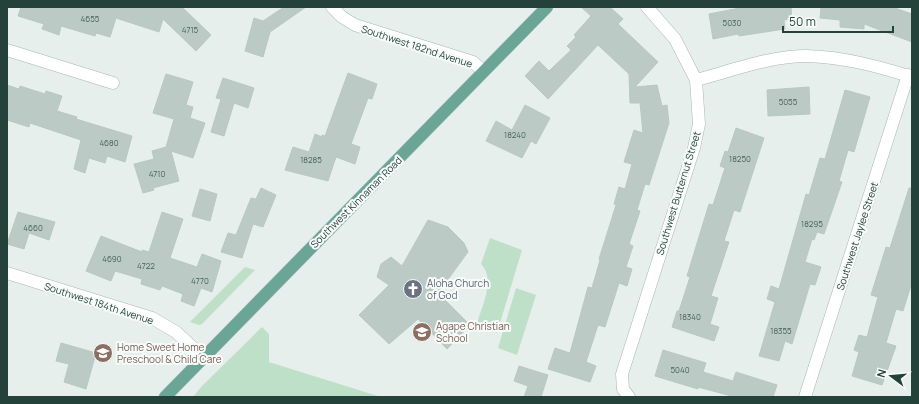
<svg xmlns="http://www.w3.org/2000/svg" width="919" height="404" font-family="Manrope,sans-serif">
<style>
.green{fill:#bfe0c8}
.building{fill:#bbcac4;stroke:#b8c9c2}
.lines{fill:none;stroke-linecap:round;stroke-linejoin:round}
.minor-casing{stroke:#a8b8b2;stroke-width:13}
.major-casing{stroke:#c2cac8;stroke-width:13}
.minor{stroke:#fff;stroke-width:12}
.major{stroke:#6aa596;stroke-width:12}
.labels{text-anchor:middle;stroke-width:4;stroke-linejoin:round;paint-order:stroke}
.number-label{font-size:8px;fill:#4a645c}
.street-label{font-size:10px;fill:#24423a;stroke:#f7fbf9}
.worship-label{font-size:10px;fill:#5b616d;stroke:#f7fbf9;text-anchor:start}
.education-label{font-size:10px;fill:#785e54;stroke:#f7fbf9;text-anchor:start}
</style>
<rect width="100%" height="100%" fill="#e6efeb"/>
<!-- green -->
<path class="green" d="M490,238l32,12 -25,83 -20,-10c5,-17 19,-44 4,-59z
M245,267l10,3 -53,54 -3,1 -9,-3z
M516,288l20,7 -19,60 -19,-7z
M262,327l7,7v28l112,35h-188l8,-10z"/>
<!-- building -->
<path class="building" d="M21,7h161l29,28 -15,16 -33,-32 -4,13 -43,-14 -6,19 -14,-4 -1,3 -34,-10 -2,9 -17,-6 2,-5 -26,-8z
M284,7h22l-36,25 -7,25 -18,-6 9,-33 9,3z
M581,7h29l13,12 -5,5 40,38 -23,25 22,-2 5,21 5,-1 2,18 -20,62 -4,-1 -8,26 3,1 -11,33 4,2 -7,21 6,2 -5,17 -8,-3 -14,44 -7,-2 -12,37 10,4 -6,16 -42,-13 7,-21 15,5 18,-66 4,1 8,-28 -1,-1 17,-54 -2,-1 5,-17 6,2 7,-25 -8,-2 10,-32 9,3 -3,-30h-10l-1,-29 -31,-29 -50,54 -23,-23 14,-15 10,10 22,-21 -4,-4 9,-9 -2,-2 17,-19z
M745,7h46l1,12 -8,1 1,9 -46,7 -1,-2 -25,5 -4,-25z
M821,7h71l20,7v28l-48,-18v5l-24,-2v-7l-20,-2z
M348,73l29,11 -5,15 -4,-1 -17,46 9,3 -5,17 -19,-7 -8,24 -43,-11 8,-23 16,5 6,-18 7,3v-2l3,1z
M166,74l27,8 -7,23 7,2 -3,11 15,5 -12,35 -22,-7 8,30 -26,7 1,2 -11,3 -9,-29 20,-5 -2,-8 14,-4 8,-28 -21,-6z
M223,78l31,10 -6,20 -14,-5 -10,33 -13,-4 10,-33 -5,-1z
M7,85l12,4 1,-3 25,8 1,-3 16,5 -5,15 20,6 -1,2 56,17 -7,26 -18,-6 -2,7 -16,-5 -4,15 -11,-4 7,-29 -51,-17 -1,4 -22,-7z
M809,87l1,27 -42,2 -1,-26z
M845,90l25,7 -16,55 -6,-2 -9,31 3,1 -18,52 -7,-2 -3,8 -2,-1 -7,23 16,5 -6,18 -5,-1 -18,60 -7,-3 -6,20 -20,-5 16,-54 -8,-3 4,-13 8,3 27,-95 3,1 11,-37 5,1z
M525,105l25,13 -14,26 -5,-3 -9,17 -36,-17 10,-20 16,9z
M736,128l28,10 -24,74 -6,-2 -10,31 5,1 -18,54 7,2 -8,26 9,3 -5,14 -42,-14 5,-16h2l11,-34 -3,-1 22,-72 4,1 12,-37 -5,-2 5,-15 3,1z
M261,188l15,7 -13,32 -10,-3 -11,34 -21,-6 7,-19 8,2 15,-37 5,1z
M909,188h3v94l-9,29 -7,-2 -10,34 10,3 -14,39 -30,-9 7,-24 -5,-2 5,-15 8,2 11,-40 -7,-2 15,-48 4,1z
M200,189l17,5 -7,27 -18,-5z
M18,212l37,10 -6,18 -20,-7 -5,16 -17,-5z
M162,212l21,7 -13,39 27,9 5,-13 19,7 -9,31 -11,-4 -7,18 -13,-5 2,-7 -21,-8 -2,4 -19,-6 1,-5 -27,-8 -4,10 -25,-10 15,-35 41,16v-2l7,2z
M428,220l20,7 16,16 4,9 -30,41 32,32 -23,24 -29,-30 -29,25 -30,-29 30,-30 -12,-8 4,-13 10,-7 11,9z
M61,343l35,10 -10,36 -22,-7 5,-18 -13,-3z
M663,350l43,13 -3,9 30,9 3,-9 41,13 -4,12h-38l-37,-10v2l-43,-13z
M519,366l29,9 -7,22h-17l4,-11 -14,-5z"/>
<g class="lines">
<!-- minor casing -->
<g class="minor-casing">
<path id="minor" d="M332,7l10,10 13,8 118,37 10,9
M7,50l106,33
M696,80c35,-9 74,-24 111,-24 36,1 70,10 105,21
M7,273l145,45 24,14 28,26
M629,397l-6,-8 -1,-15 72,-226 5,-24 -3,-44 -21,-41 -28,-32
M805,397l103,-322"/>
</g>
<!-- major casing -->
<g class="major-casing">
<path id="major" d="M165,397l382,-390"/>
</g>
<!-- minor -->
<use href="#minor" class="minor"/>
<!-- major -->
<use href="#major" class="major"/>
</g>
<!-- icons -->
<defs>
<g id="church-disc" transform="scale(1)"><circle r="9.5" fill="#6b7280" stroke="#f7fbf9"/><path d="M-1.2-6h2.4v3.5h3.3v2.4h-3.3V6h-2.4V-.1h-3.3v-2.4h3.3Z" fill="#fff"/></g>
<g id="school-disc" transform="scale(1)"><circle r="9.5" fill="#8d6e63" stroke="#f7fbf9"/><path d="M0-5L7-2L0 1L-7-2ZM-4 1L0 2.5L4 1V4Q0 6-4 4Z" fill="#fff"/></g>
</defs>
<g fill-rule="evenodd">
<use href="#church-disc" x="413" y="289"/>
<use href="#school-disc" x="422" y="332"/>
<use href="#school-disc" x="103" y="353"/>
</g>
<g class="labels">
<!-- number labels -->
<g class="number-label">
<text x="90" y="22">4655</text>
<text x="732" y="26">5030</text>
<text x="190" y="33">4715</text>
<text x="788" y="105">5055</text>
<text x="515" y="138">18240</text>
<text x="109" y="146">4680</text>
<text x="740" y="162">18250</text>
<text x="311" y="163">18285</text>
<text x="157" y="177">4710</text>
<text x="812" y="227">18295</text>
<text x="33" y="231">4660</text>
<text x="112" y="262">4690</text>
<text x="146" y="269">4722</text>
<text x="200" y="284">4770</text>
<text x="690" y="320">18340</text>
<text x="781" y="334">18355</text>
<text x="680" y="373">5040</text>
</g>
<!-- street labels -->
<g class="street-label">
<text transform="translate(417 46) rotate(18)" y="4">Southwest 182nd Avenue</text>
<text transform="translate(678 193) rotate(-73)" y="4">Southwest Butternut Street</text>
<text transform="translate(356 202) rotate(-45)" y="4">Southwest Kinnaman Road</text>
<text transform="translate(857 236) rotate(-72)" y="4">Southwest Jaylee Street</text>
<text transform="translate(99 303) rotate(18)" y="4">Southwest 184th Avenue</text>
</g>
<!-- worship labels -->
<g class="worship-label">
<text x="427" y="287">Aloha Church<tspan x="427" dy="12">of God</tspan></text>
</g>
<!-- education labels -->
<g class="education-label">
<text x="436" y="330">Agape Christian<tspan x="436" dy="12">School</tspan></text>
<text x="117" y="351">Home Sweet Home<tspan x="117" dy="12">Preschool &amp; Child Care</tspan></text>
</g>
</g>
<!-- border -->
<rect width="919" height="404" fill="none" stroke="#24423a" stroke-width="16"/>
<!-- north arrow -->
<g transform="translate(891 376) rotate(286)" stroke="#f7fbf9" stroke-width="3" paint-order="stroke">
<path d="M0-3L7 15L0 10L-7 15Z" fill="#24423a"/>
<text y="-6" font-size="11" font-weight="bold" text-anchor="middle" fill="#24423a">N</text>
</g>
<!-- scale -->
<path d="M783 26v6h110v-6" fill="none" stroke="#24423a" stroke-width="2"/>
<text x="789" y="26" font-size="12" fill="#24423a" stroke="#f7fbf9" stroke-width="3" paint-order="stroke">50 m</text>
</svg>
